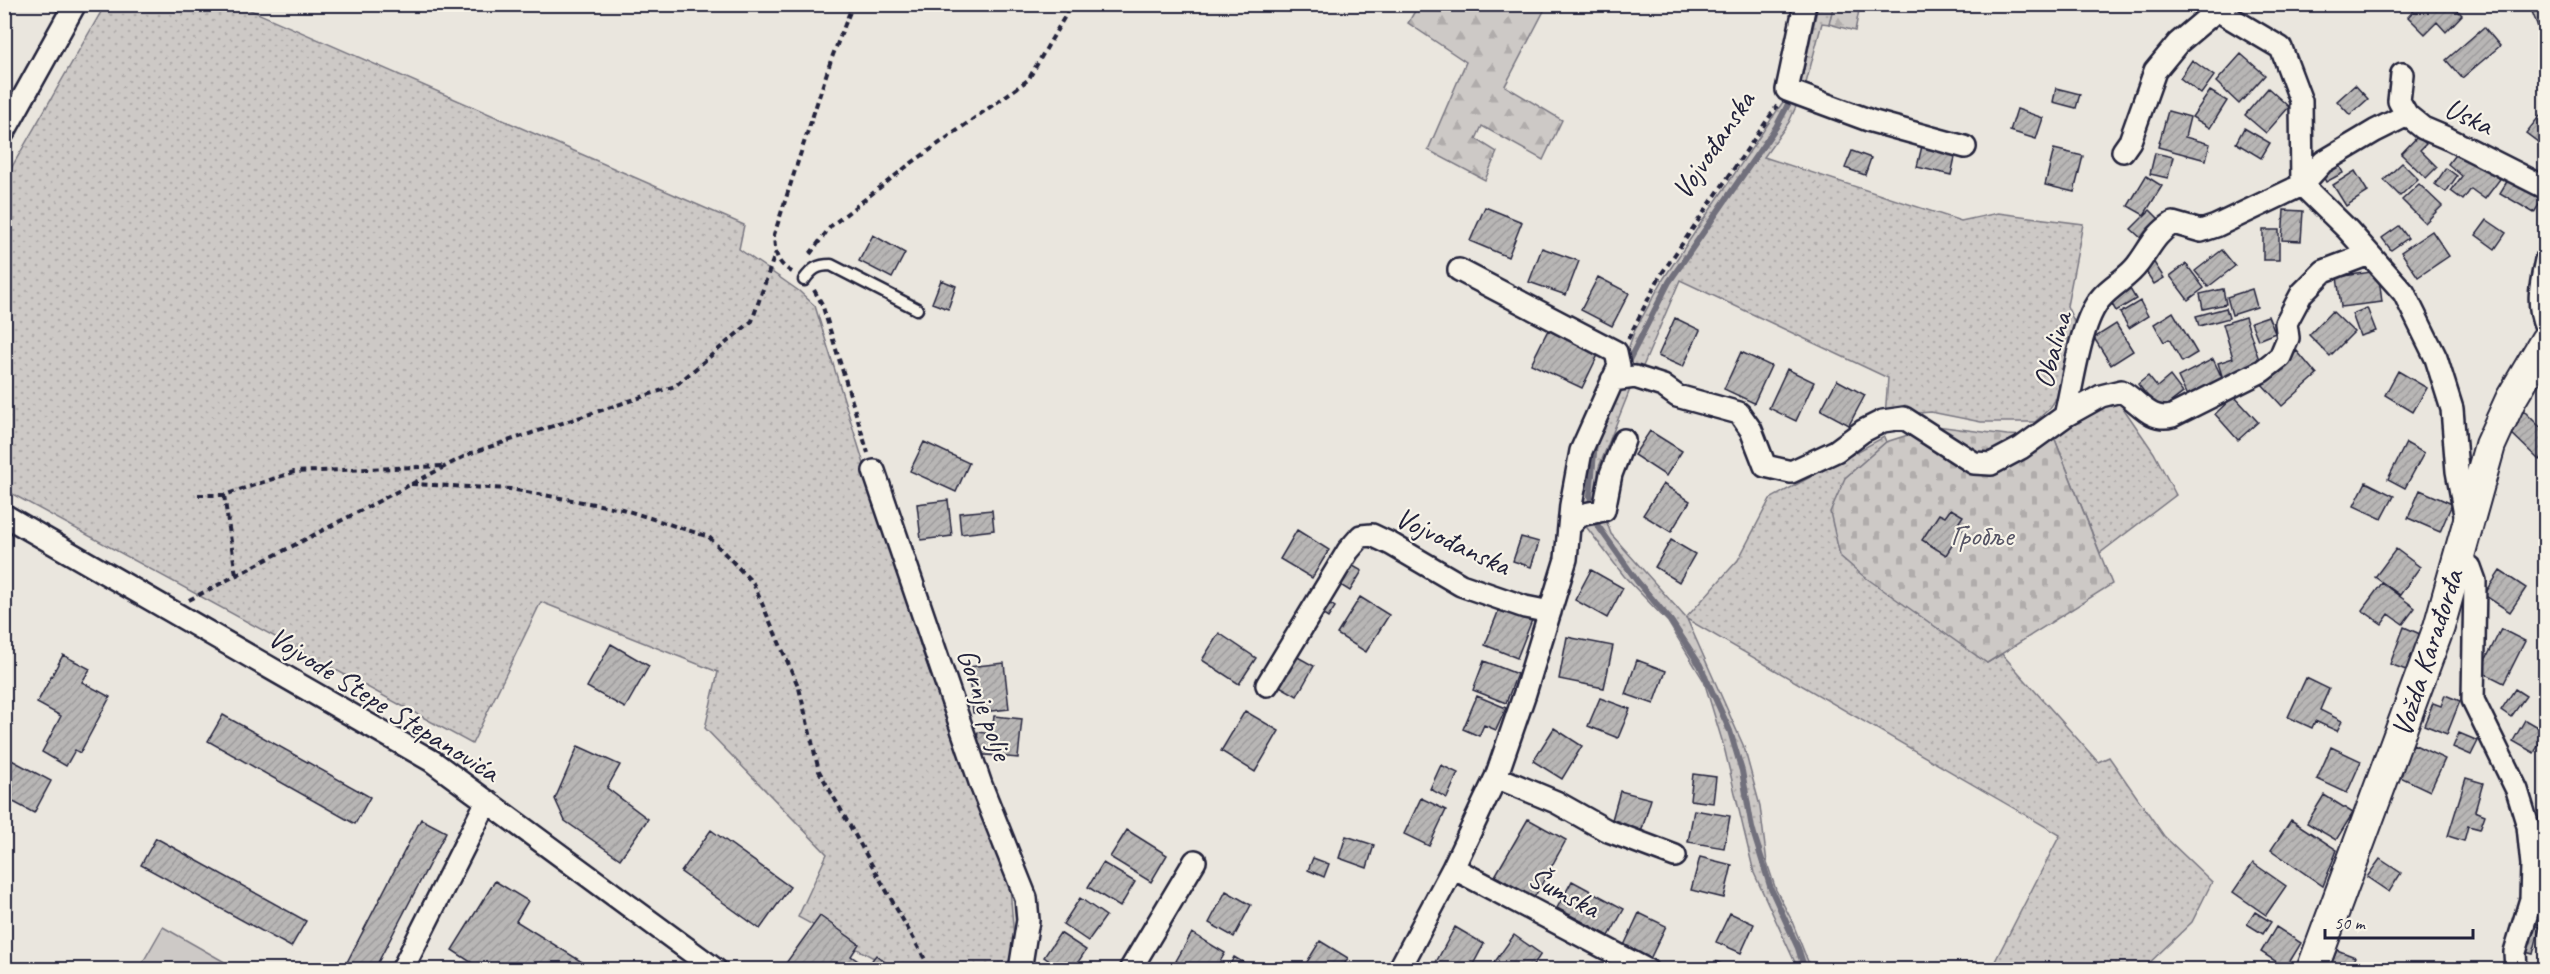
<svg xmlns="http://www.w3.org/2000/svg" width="2550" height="974" font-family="Caveat,sans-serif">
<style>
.grass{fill:url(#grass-dots);stroke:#787680;stroke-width:1.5}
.forest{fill:url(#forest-firs);stroke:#787680;stroke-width:1.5}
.cemetery{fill:url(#cemetery-stones);stroke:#787680;stroke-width:1.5}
.pitch{fill:#cdc9c6;stroke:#787680;stroke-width:1.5}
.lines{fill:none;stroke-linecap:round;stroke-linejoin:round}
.stream{stroke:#716f7b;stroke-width:6}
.building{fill:url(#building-hatch);stroke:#22223b;stroke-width:1.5}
.lane-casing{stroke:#22223b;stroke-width:15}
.street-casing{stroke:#22223b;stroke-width:26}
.secondary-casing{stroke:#22223b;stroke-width:34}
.path{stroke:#22223b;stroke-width:4;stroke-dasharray:6 4.5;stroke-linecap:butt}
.lane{stroke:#f7f3e8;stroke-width:10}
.street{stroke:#f7f3e8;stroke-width:21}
.secondary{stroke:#f7f3e8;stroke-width:30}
.labels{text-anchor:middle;stroke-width:4.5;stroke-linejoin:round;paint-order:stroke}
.street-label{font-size:30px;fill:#22223b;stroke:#f7f3e8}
.park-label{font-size:30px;fill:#555465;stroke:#f7f3e8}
</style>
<defs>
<pattern id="grass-dots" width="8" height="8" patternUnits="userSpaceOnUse" patternTransform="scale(1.5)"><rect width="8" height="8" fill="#cdc9c6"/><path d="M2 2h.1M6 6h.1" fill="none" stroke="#b0acab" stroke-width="1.8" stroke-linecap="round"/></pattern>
<pattern id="forest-firs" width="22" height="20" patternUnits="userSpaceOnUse" patternTransform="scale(1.5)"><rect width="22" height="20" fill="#cdc9c6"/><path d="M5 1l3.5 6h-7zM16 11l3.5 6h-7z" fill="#b0acab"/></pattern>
<pattern id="cemetery-stones" width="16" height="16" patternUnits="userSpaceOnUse" patternTransform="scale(1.5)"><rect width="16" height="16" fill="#cdc9c6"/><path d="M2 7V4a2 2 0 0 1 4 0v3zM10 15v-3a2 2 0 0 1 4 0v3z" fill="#b0acab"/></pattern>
<pattern id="building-hatch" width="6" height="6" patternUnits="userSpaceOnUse" patternTransform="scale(1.5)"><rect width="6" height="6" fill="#b8b6b5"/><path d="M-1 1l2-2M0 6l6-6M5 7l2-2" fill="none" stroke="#9e9c9d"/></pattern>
</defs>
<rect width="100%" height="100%" fill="#eae6de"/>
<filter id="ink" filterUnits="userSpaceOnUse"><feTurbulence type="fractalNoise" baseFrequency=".0167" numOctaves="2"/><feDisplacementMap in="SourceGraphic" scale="12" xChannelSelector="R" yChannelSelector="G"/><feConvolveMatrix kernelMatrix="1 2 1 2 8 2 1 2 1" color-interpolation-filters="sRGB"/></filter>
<g filter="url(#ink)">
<!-- grass -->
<path class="grass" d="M105,5h134l505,220 -5,24 60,42 16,15 107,345 88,236 5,65 -11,17h-110l-96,-52 29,-63 -122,-126 13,-56 -177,-70 -69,142 -467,-254v-311z
M1810,5h24l-5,19 -7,-1 -17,64 -11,-6z
M1787,96l11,6 -9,20 -25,35 197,64 37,-8 85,11 -16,82 11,24 -13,55 -15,23 -15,14h-54l-50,-10 -46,4 3,-38 -208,-98 -39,91 -20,-1 13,-38 30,-54z
M1631,387l-32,80 -5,30 -15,11 3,-36 29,-82z
M2117,399l37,54 22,42 -76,58 -46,-116 11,-13z
M1884,437l2,5 -41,36 142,185 15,-9 96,108 11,-5 55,79 48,46 -20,40 -49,47h-152l69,-134 -373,-216 57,128 16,59 7,57 9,27 15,29 20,50h-13l-44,-96 -30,-126 -20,-66 -36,-59 -44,-46 -43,-56 24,-3 6,17 75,84 52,-58 32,-61z"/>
<!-- forest -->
<path class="forest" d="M1419,4l128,1 -42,81 57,34 -19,40 -61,-34 -6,13 21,13 -12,28 -57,-30 38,-88 -58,-39z
M1834,4l26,1 -5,26 -26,-7z"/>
<!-- cemetery -->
<path class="cemetery" d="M1936,426l71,9 47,2 58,147 -125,79 -125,-88 -22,-19 -10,-44 15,-34 41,-36z"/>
<!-- pitch -->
<path class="pitch" d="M163,927l74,42h-98z"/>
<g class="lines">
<!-- stream -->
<path class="stream" d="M1800,76l16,-72
M1626,366l43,-84 107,-155 16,-30
M1595,442l-5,54 6,27 41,58 34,40 29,44 30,66 12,40 10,57 19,61 27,59 7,22"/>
</g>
<!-- building -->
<path class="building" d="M2420,4h32l10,11 -16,17 -9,-10 -12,12 -17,-17z
M2529,4h17v25l-6,3z
M2484,27l16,19 -38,32 -16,-18z
M2241,54l24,21 -26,29 -23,-22z
M2192,60l22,16 -13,18 -21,-16z
M2355,85l13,14 -18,16 -13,-14z
M2056,88l24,6 -4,14 -23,-6z
M2268,88l21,19 -23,26 -21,-18z
M2210,91l17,10 -17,27 -18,-11z
M2546,108v40l-20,-15z
M2017,109l26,9 -7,21 -26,-8z
M2168,111l22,6 -5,20 25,7 -4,16 -48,-13z
M2244,128l26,15 -9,15 -25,-15z
M2418,136l8,8 -6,6 17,17 -11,11 -25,-24z
M1922,146l34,7 -5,22 -34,-8z
M2460,148l40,31 -15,20 -14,-10 -8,11 -12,-9 11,-15 -14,-12z
M2054,149l29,7 -9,36 -29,-7z
M1852,151l19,7 -6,17 -20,-7z
M2155,153l18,4 -5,21 -18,-4z
M2337,161l6,12 -17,9 -6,-12z
M2402,163l16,16 -18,17 -16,-16z
M2446,168l11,8 -11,16 -11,-8z
M2355,171l13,21 -22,14 -13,-21z
M2146,176l16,10 -18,29 -16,-9z
M2509,178l34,20 -9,15 -34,-20z
M2419,184l23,22 -17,17 -23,-23z
M1485,207l37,15 -14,35 -38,-16z
M2150,210l11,11 -19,18 -11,-10z
M2284,210l19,1 -2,30 -19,-1z
M2487,220l19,13 -11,16 -19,-14z
M2399,226l9,12 -17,12 -9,-12z
M2263,230h16v30h-16z
M2432,231l17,25 -31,21 -17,-25z
M873,235l32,18 -13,25 -33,-17z
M1542,248l37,13 -13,34 -37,-13z
M2222,250l13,16 -27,21 -13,-16z
M2153,261l11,17 -10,6 -11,-17z
M2186,264l18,24 -16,12 -18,-24z
M2378,271l4,31 -41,5 -4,-30z
M1598,277l31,16 -17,33 -31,-16z
M941,280l15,6 -8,23 -16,-6z
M2127,284l9,15 -20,12 -9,-15z
M2223,289l3,15 -23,5 -3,-15z
M2252,289l5,18 -25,8 -5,-18z
M2140,301l8,15 -19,12 -9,-15z
M2226,308l3,10 -30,8 -3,-10z
M2367,308l9,23 -16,5 -8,-22z
M2332,311l22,21 -24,24 -21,-21z
M2173,312l24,41 -15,9 -13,-23 -5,3 -10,-18z
M2268,316l7,17 -17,7 -7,-18z
M2245,317l16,49 -38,13 -5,-16 15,-5 -10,-34z
M1675,318l25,12 -17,37 -25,-11z
M2116,324l17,27 -22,14 -17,-27z
M1548,330l50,25 -16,33 -51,-24z
M2297,351l20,24 -35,31 -21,-23z
M1741,352l30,14 -17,37 -30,-14z
M2213,359l10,21 -35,18 -10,-21z
M1787,369l27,13 -18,39 -27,-13z
M2398,371l29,17 -14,24 -28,-17z
M2148,376l9,11 13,-11 13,17 -24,18 -21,-27z
M1837,380l28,15 -16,30 -28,-15z
M2234,396l24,26 -20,18 -23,-26z
M2524,411l22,22v20l-7,7 -33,-32z
M1650,431l32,20 -16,25 -32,-21z
M924,442l45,21 -13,29 -46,-21z
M2406,443l18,10 -19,35 -17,-9z
M2366,482l28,14 -12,23 -28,-13z
M1663,484l27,17 -19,31 -28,-17z
M2420,490l32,14 -12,28 -32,-14z
M948,500l4,36 -31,4 -4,-36z
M1951,509l12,7 -6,9 6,3 -17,27 -24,-15 17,-26 6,3z
M992,510l2,20 -33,4 -2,-21z
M1297,530l32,20 -17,28 -32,-19z
M1521,537l18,5 -8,25 -18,-6z
M1671,540l24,14 -16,28 -24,-15z
M2396,549l24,18 -20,28 -25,-18z
M1346,562l16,9 -12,20 -16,-10z
M1591,570l32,18 -16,30 -32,-18z
M2500,571l26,17 -16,24 -26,-17z
M2382,583l33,25 -12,16 -14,-10 -7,10 -20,-14z
M1360,597l29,18 -23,37 -29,-18z
M1325,600l10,7 -7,11 -11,-7z
M1500,607l32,13 -15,38 -32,-13z
M2404,627l16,7 -14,36 -16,-6z
M2501,629l24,12 -21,42 -24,-12z
M1219,633l37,25 -17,26 -37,-24z
M1567,637l46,9 -9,42 -45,-9z
M611,644l38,22 -24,42 -38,-21z
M63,655l27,14 -8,13 28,15 -30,56 -5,-3 -9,16 -24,-14 19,-36 -24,-13z
M1294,655l20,11 -17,30 -21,-12z
M1637,660l29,11 -12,33 -29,-10z
M1484,661l33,13 -11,29 -33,-13z
M1004,663l5,46 -36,4 -5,-46z
M2306,678l23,11 -9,21 22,11 -5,10 -22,-10 -3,7 -24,-11z
M2515,689l11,7 -15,21 -10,-7z
M2445,695l15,6 -13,33 -23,-9 9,-22 8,3z
M1477,696l29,12 -10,22 -12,-5 -5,11 -16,-7z
M1600,698l30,11 -12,29 -30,-12z
M1245,711l34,20 -24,41 -34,-21z
M223,715l147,82 -15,27 -147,-83z
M994,716l28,3 -4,39 -43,-4 3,-22 14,2z
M2525,720l21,12 -12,21 -21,-12z
M1554,728l28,18 -20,33 -29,-18z
M2459,733l19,8 -7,14 -18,-8z
M2413,744l32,15 -15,32 -32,-15z
M578,746l42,19 -13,23 41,31 -28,40 -55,-38 -10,-22z
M2331,747l30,14 -14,32 -30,-14z
M4,756l47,25 -17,32 -30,-16z
M1441,765l17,8 -11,25 -17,-9z
M1693,774l23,3 -3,26 -23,-3z
M2466,778l17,5 -8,28 10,4 -5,14 -12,-3 -4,15 -16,-5z
M1620,791l31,8 -11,37 -30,-9z
M2324,795l29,18 -17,27 -29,-17z
M1421,798l25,12 -17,36 -25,-12z
M1694,810l36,6 -6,32 -36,-6z
M421,819l25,13 -72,138h-31z
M1528,819l38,21 -32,58 -39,-22z
M2291,820l46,30 -14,36 -52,-36z
M711,830l79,57 -30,42 -79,-57z
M1127,830l40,25 -16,27 -41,-25z
M1346,836l28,9 -7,23 -28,-10z
M156,838l150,83 -15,26 -150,-82z
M2546,852v26l-8,-3z
M1700,857l32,8 -8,33 -33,-8z
M1313,858l16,6 -5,13 -16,-7z
M2380,859l21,14 -12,19 -22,-15z
M1103,863l32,19 -15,25 -32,-20z
M2253,863l33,23 -20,29 -33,-23z
M495,881l33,20 -12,20 79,49h-112l-31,-20z
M1572,881l52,28 -15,27 -52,-28z
M1226,891l25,14 -17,32 -25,-14z
M2540,896l6,2v28l-13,-3z
M1080,898l26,18 -18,25 -25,-17z
M2255,912l16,10 -8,12 -16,-10z
M1639,913l27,13 -18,37 -26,-13z
M1730,913l24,11 -13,29 -25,-11z
M820,916l39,28 -8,12 16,11 9,-12 19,15h-100l-9,-7z
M2528,924l12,3 -7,27 -12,-3z
M1455,927l29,17 -14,26h-29l-7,-4z
M2276,927l25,16 -15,25 -25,-16z
M1060,933l26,17 -13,20h-11l-18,-13z
M1192,933l33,20 -10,17h-25l-14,-9z
M1514,935l27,19 -11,16h-27l-9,-7z
M1320,941l28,17 -7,12h-39z
M2337,950l18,7 -5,13h-21z
M2542,956l4,1v13h-9z
M1234,957l22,13h-29z
M1715,961l18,9h-22z"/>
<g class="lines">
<!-- lane casing -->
<g class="lane-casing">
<path id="lane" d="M804,280c8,-11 13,-15 27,-15l86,44"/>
</g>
<!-- street casing -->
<g class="street-casing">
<path id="street" d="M1805,4l-18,86 84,31 94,26
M2203,4l14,6 64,38 20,53 1,84 46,45 56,63 32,65 16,51 5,62 9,49
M2402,74l-3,27 8,14 16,13 26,11 97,49
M4,132l71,-128
M2123,151l7,-10 25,-70 23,-28 39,-33
M2546,260c-5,24 -10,44 0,67
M1612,380l23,-3 28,9 14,10 62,17 12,17 14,36 26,6 45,-21 27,-20 20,-10 21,-3 70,45 17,1 30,-16 44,-32 36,-20 20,-5c18,10 29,31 51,25l90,-45 18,-14 8,-19 -2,-15 16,-30 22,-22 45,-17
M2065,416c8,-32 15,-95 36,-118 11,-13 27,-20 37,-34 12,-16 17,-30 35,-41l28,8 15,-5 86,-41 21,-23 52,-31 32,-16
M874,471l107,314 45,113 2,22 -8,50
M4,515l428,246 284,209
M1569,527l11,-12 24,-5 7,-36 13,-34
M2458,560l12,7 5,14 -2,119 44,90 11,36 4,39 -1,34 -16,53 1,18
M1267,685l81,-134 13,-15 11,-1 19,9 70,41 64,22 25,5
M1496,777l60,25 50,28 69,26
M1453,868l194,102
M402,970l85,-169
M1130,970l65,-109
M1399,970l54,-102 43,-91 29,-84 41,-134 5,-54 10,-54 38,-85 -3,-14 -157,-82"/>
</g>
<!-- secondary casing -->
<g class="secondary-casing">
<path id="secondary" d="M2312,970l127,-343 51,-182 21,-46 35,-59"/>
</g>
<!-- path -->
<path class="path" d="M810,254l21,-28 75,-59 122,-87 44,-76
M792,272c-16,-9 -17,-19 -18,-37l57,-175 22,-56
M814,290l8,14 46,149
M1628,339l32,-63 117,-170
M411,484l99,5 112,20 87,28 44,46 46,105 20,83 107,190v9
M198,495h26l70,-23 150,-6
M224,495l12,80
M189,600l282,-147 204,-67 77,-65 23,-67"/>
<!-- lane -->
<use href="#lane" class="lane"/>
<!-- street -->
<use href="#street" class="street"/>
<!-- secondary -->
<use href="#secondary" class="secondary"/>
</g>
</g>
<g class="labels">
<!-- street labels -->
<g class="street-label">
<text transform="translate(2469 116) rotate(25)" y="10">Uska</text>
<text transform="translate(1713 145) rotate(-56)" y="10">Vojvođanska</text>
<text transform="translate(2052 350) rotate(-75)" y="10">Obalina</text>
<text transform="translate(1453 541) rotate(25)" y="10">Vojvođanska</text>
<text transform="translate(2427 653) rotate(-72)" y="10">Vožda Karađorđa</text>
<text transform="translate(384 704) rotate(32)" y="10">Vojvode Stepe Stepanovića</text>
<text transform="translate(985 704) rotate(71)" y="10">Gornje polje</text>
<text transform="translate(1564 892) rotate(28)" y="10">Šumska</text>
</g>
<!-- park labels -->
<g class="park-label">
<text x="1982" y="545">Гробље</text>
</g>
</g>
<!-- margin -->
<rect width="2550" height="974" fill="none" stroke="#f7f3e8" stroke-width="24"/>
<rect x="12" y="12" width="2526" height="950" fill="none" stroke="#22223b" stroke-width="2" filter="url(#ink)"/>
<!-- scale -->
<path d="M2325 929v9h148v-9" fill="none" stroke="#22223b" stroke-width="3"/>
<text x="2334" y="929" font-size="18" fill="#22223b" stroke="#f7f3e8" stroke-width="4.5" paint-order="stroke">50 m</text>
</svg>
